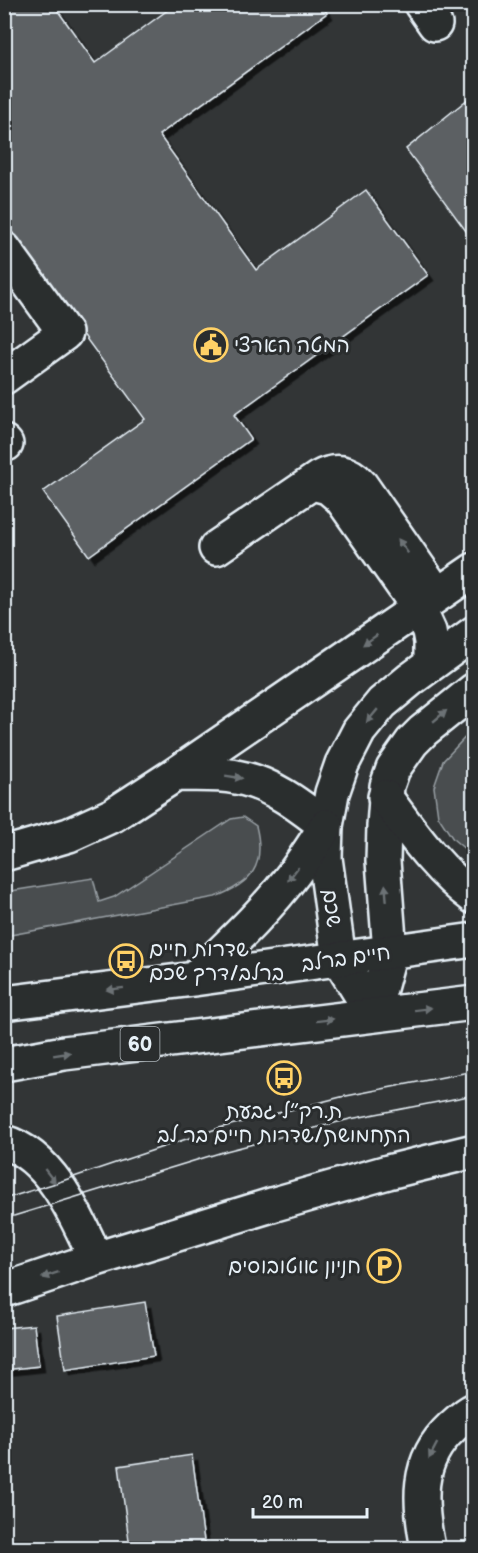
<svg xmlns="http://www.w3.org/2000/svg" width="478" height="1553" font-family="'Balsamiq Sans','Playpen Sans Hebrew',sans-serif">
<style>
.green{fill:#494d4f;stroke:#989fa4;stroke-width:1.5}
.building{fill:#5c6063;stroke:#e8f1f8;stroke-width:1.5;filter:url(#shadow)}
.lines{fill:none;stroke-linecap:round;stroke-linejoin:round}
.minor-casing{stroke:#e8f1f8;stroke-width:38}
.highway-casing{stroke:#e8f1f8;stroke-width:38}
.minor{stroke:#2a2d2e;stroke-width:33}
.highway{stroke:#2a2d2e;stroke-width:33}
.tram{stroke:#e8f1f8;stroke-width:1.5}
.oneway{fill:#6c7275}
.labels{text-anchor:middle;stroke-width:6;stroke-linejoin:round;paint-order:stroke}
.shield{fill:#2a2d2e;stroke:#afb6bb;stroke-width:1.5}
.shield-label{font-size:20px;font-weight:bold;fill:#e8f1f8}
.poi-label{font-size:21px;fill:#e8f1f8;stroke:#2a2d2e;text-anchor:start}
.street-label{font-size:21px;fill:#e8f1f8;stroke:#2a2d2e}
</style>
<defs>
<filter id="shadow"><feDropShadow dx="5.5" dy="5.5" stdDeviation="0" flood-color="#0009"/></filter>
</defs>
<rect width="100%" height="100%" fill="#323536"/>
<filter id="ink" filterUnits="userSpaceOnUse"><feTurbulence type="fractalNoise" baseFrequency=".0167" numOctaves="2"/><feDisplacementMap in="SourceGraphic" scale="12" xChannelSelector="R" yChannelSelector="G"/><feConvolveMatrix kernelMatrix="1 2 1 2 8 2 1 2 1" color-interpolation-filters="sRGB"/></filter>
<g filter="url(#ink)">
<!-- green -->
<path class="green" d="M473,729v127l-20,-17 -15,-23 -4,-29 9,-26z
M243,817l13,9c10,40 -4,57 -41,71l-210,39v-44l88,-14 6,24 15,-5 117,-78z"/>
<!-- building -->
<path class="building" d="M4,4h49l42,59 81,-59h145l6,9 -168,122 97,135 110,-80 62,85 -194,140 17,24 -162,117 -46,-64 102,-73 -141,-193z
M474,94v148l-68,-93z
M145,1302l9,54 -89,14 -8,-54z
M34,1325l5,41 -35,4v-42z
M192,1455l13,93h-75l-11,-82z"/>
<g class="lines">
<!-- minor casing -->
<g class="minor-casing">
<path id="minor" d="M421,4l14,20
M4,249l61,84 -61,44
M4,442l2,2
M312,483l16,4 13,11 77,109 11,24 2,11v21
M216,548l103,-70c16,-9 30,-7 42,7l76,109
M176,774c20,1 41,-1 60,3 35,6 63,28 90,49
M4,854l65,-19 44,-20 63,-41 298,-204
M373,1014l-34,-55 -14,-101 1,-32 6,-33 10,-29 17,-33 23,-28 29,-24 63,-46
M373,1014l17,-62 -7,-91 1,-35 3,-40 6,-17 19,-27 11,-11 51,-41
M4,1142c48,14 73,76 92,117
M4,1290l92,-31 179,-55 113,-32 86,-21
M428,1548c-9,-45 -13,-87 24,-121 7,-6 13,-13 22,-17"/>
</g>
<!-- highway casing -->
<g class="highway-casing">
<path id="highway" d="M385,797c27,36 52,73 89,100
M194,979c35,-34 72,-68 101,-107 11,-15 21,-31 31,-46
M4,1003l190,-24 280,-39
M4,1064l60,-11 410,-50"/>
</g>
<!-- minor -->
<use href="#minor" class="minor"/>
<!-- highway -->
<use href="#highway" class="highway"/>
<!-- tram -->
<path class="tram" d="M4,1199l52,-16 163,-55 122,-31 133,-26
M4,1219l222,-68 124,-32 124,-24"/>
</g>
<!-- one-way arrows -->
<defs><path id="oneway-solid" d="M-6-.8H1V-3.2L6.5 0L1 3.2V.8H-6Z" transform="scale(1.5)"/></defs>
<g class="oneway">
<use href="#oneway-solid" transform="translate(403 546) rotate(-125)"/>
<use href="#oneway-solid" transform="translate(370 640) rotate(145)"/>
<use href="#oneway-solid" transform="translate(372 716) rotate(130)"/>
<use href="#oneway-solid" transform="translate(440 716) rotate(-40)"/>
<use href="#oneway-solid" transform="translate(234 777) rotate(9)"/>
<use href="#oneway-solid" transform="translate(293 874) rotate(127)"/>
<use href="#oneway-solid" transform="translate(386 893) rotate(-95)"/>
<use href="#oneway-solid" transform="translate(115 989) rotate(173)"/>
<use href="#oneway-solid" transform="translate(423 1009) rotate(-7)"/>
<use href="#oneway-solid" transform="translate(325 1020) rotate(-7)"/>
<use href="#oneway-solid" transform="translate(62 1054) rotate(-9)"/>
<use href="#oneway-solid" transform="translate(50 1176) rotate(52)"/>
<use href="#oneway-solid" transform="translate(50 1275) rotate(161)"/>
<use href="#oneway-solid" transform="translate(433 1451) rotate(118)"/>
</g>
</g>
<!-- icons -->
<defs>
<g id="civic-ring" transform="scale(1.725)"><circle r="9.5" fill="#2a2d2e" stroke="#ffd166" stroke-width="1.5"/><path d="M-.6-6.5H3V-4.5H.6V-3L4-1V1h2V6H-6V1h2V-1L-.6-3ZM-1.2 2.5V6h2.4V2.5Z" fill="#ffd166"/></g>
<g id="bus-ring" transform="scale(1.725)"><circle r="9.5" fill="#2a2d2e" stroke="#ffd166" stroke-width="1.5"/><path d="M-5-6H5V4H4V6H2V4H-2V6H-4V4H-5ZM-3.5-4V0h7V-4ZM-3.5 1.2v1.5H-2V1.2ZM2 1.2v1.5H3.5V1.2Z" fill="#ffd166"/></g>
<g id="parking-ring" transform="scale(1.725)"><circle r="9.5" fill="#2a2d2e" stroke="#ffd166" stroke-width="1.5"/><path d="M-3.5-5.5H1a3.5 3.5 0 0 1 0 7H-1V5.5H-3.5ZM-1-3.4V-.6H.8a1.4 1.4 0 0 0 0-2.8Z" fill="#ffd166"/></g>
</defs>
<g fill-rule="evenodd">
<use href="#civic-ring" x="211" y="345"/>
<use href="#bus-ring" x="126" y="961"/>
<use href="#bus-ring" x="284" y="1078"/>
<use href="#parking-ring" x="384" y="1266"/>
</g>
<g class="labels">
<!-- shield labels -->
<rect class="shield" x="120.5" y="1027" width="39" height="34" rx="4.5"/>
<g class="shield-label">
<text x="140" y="1051">60</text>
</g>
<!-- poi labels -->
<g class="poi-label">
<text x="234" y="352">המטה הארצי</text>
<text x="149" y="956">שדרות חיים<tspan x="149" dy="24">ברלב/דרך שכם</tspan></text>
<text x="284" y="1118" text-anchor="middle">ת.רק״ל גבעת<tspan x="284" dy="24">התחמושת/שדרות חיים בר לב</tspan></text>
<text x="361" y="1273" text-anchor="end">חניון אוטובוסים</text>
</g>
<!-- street labels -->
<g class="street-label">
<text transform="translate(332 908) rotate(82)" y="7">שכם</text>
<text transform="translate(346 958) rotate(-8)" y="7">חיים ברלב</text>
</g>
</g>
<!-- margin -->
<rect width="478" height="1553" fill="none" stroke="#2a2d2e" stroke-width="24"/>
<rect x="12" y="12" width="454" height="1529" fill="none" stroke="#e8f1f8" stroke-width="2" filter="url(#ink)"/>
<!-- scale -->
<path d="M253 1508v9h114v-9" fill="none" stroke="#e8f1f8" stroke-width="3"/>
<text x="262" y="1508" font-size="18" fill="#e8f1f8" stroke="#2a2d2e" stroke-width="4.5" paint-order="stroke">20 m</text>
</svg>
